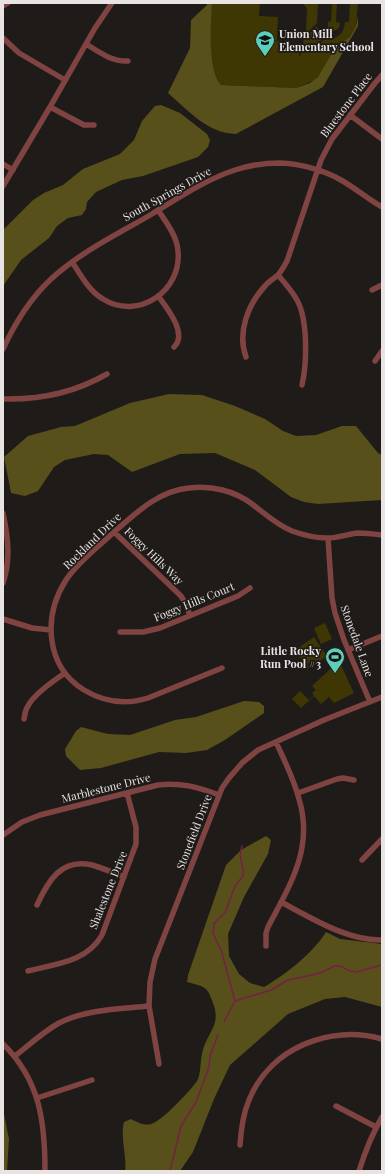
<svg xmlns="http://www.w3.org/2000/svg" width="385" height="1174" font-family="'Playfair Display',serif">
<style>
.green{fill:#3e3704}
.forest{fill:#57501a}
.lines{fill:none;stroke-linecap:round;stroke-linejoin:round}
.stream{stroke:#752146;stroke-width:1.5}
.minor{stroke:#7f4441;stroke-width:5.5}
.labels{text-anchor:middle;stroke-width:3.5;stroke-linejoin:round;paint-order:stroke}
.poi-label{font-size:11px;font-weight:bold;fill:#e7e4e3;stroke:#1f1b19;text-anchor:start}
.street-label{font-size:11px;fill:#e7e4e3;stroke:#1f1b19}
</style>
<rect width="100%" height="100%" fill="#1f1b19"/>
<!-- green -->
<path class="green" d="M212,3h48l-1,13 19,1 -1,23 -19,-1v1l23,1 3,9 15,1v5h1l2,-5 8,-2 17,-11c11,2 17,-5 18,-16h4l1,-19h8l-2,23 -6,11 -10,7 -9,11 -8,16 -8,9 -19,8 -75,-3c-14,-17 -11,-60 -9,-82z
M304,3h14l-1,20 -10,10h-3l2,-3 1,-22 -3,-3z
M332,3h5l-1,19 4,1 -1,5 -5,3 -5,-1 -1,-3v-5l3,-1z
M317,26l2,7 6,5c-11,7 -16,12 -29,11v-1h7l1,-14 4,1z
M325,623l7,16 -11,5 -7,-16z
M314,637l13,19 -19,13 -13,-19z
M339,661l15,32 -20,10 -5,-6 -8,7 -7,-8 -13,12 -9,-9 8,-8 9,9 5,-5 -2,-2 4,-3 -4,-4z"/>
<!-- forest -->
<path class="forest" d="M207,3h5c-1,21 -5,65 9,82l75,3 14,-5 8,-6 13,-22 9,-11 10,-7 6,-11 2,-10v10l-35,61 -87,47c-29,-1 -47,-23 -68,-41l22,-45 1,-28 16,-15z
M161,105l19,8 27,21 3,6 -2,7 -10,10 -55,19 -21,4 -26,12 -9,10 -1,7 -4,6 -14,3 -11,8 -8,12 -28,22 -18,26v-56l30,-30 11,-7 19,-8 20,-16 37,-15 14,-14 8,-19 13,-15z
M169,394l33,1 33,11 30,13 18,12 13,5 20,-1 26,-9h14l22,27 4,2v45l-64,4 -14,-2 -13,-5 -36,-27 -40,-17 -35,1 -48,18 -24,-17 -14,-1 -29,6 -11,7 -16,24 -13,5 -14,-3 -7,-36 24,-21 33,-9 14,-1 55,-23z
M244,701l15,1 5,4v7l-39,27 -18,10 -21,3 -27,-1 -58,16 -21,2 -14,-14 -1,-7 11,-18 5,-4 27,7 22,1 45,-15 21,-3z
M266,836l5,4 -3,14 -24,43 -16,37 1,22 10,18 11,9 14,4c21,-12 49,-34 62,-55l14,7 42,5v63l-37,-10 -20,2 -37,15 -58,51 -16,34 -21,53 -13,19h-55c2,-16 -5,-33 -1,-49l7,-3c6,3 13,7 20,5 10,-2 40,-34 46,-43 4,-7 3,-19 5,-27 4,-21 20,-28 11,-51 -6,-18 -9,-16 -26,-21l1,-7 38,-110 15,-15z
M3,1109l6,30 -2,32h-4z"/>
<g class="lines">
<!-- stream -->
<path class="stream" d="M235,1001l36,-11 17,-10 29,-6 10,-4 7,-4h6l10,5 6,1 26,-7
M224,1022l11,-21 -13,-48 -9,-20 1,-9 4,-5 7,-6 10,-27 8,-10v-6l-3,-15 2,-9
M170,1171l11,-45 15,-24 13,-35 1,-11 8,-21"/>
<!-- minor -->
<path class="minor" d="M3,6l5,-3
M3,38l16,15 46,27
M86,44c13,8 26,18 42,17
M50,107l34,18h10
M350,115l32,24
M3,164l10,6
M3,186l47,-79 45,-79 17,-25
M72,262c9,13 17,29 31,37 35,22 79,-8 75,-48 -1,-15 -12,-29 -20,-41
M278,275c7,8 14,16 19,25 11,20 10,63 5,85
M372,290l10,-5
M159,297c8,11 29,37 15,50
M3,349c12,-26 26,-49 47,-69 30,-28 68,-46 102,-66 26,-16 55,-35 83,-44 15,-5 30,-7 45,-7 21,1 43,7 61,17 14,8 27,19 41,27
M246,357c-9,-24 2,-53 19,-71 3,-4 8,-7 12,-10 4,-4 7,-10 10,-15l34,-101 11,-21 43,-56 7,-8
M375,361l7,-10
M3,399c38,1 71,-6 104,-25
M3,513c5,24 8,47 0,70
M114,532l67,64 3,5 6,14
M328,538l4,60 3,15 9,27 26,62
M3,619l29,9 19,2
M120,632h23l17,-4 78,-32 12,-8
M348,650l34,-14
M222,668l-74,30c-22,7 -44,4 -64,-8 -39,-24 -41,-74 -18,-110 12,-18 31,-32 47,-47 23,-20 45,-42 76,-45 22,-3 46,3 63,16 13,10 25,21 40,27 11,4 24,7 36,7 10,0 20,-4 30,-5 8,0 16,1 24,2
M24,719c1,-4 1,-9 4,-13 6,-12 25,-25 37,-33
M298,793l39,-14 6,-1 11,2
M3,835l19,-13 18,-7 118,-30c22,-3 40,2 61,10
M362,860l20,-21
M281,902c30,16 67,39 101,38
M37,905c11,-24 24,-47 55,-40 11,3 22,8 32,12
M266,946v-13l2,-6c22,-42 46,-79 31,-128 -5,-20 -15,-39 -23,-57
M28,971c27,-7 59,-9 74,-36l34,-91v-17l-9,-34
M3,1044c37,36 42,78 42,127
M15,1056c14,-11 28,-24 44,-33 28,-14 60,-14 90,-17
M159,1064l-10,-58 1,-24 5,-23 67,-171 7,-10 13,-15 16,-13 66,-30 58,-23
M37,1098l55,-18
M336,1106l40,21
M240,1145c1,-16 3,-31 9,-45 21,-52 81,-76 133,-61
M359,1171c6,-19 13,-37 23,-54"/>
</g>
<!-- icons -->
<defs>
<g id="school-pin" transform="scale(1)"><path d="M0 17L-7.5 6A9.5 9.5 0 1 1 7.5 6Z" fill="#5cceba" stroke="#1f1b19"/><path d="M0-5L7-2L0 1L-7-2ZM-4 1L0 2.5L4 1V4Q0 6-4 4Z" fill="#111"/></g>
<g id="stadium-pin" transform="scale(1)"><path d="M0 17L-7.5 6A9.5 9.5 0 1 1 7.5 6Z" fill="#5cceba" stroke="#1f1b19"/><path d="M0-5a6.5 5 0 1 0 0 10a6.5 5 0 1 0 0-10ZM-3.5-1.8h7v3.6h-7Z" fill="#111"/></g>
</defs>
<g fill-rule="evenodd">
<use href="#school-pin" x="265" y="40"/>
<use href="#stadium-pin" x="335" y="657"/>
</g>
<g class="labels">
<!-- poi labels -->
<g class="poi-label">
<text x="279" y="38">Union Mill<tspan x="279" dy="13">Elementary School</tspan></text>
<text x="321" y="655" text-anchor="end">Little Rocky<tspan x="321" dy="13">Run Pool #3</tspan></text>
</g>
<!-- street labels -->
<g class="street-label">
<text transform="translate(346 105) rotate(-53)" y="4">Bluestone Place</text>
<text transform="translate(167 194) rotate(-29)" y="4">South Springs Drive</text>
<text transform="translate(92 541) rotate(-44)" y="4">Rockland Drive</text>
<text transform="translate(154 556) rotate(44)" y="4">Foggy Hills Way</text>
<text transform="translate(194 602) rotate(-22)" y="4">Foggy Hills Court</text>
<text transform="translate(357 641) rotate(70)" y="4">Stonedale Lane</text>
<text transform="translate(106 788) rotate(-14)" y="4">Marblestone Drive</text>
<text transform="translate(194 832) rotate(-69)" y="4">Stonefield Drive</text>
<text transform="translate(108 890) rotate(-68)" y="4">Shalestone Drive</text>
</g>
</g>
<!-- border -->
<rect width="385" height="1174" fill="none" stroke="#e7e4e3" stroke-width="8"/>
</svg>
